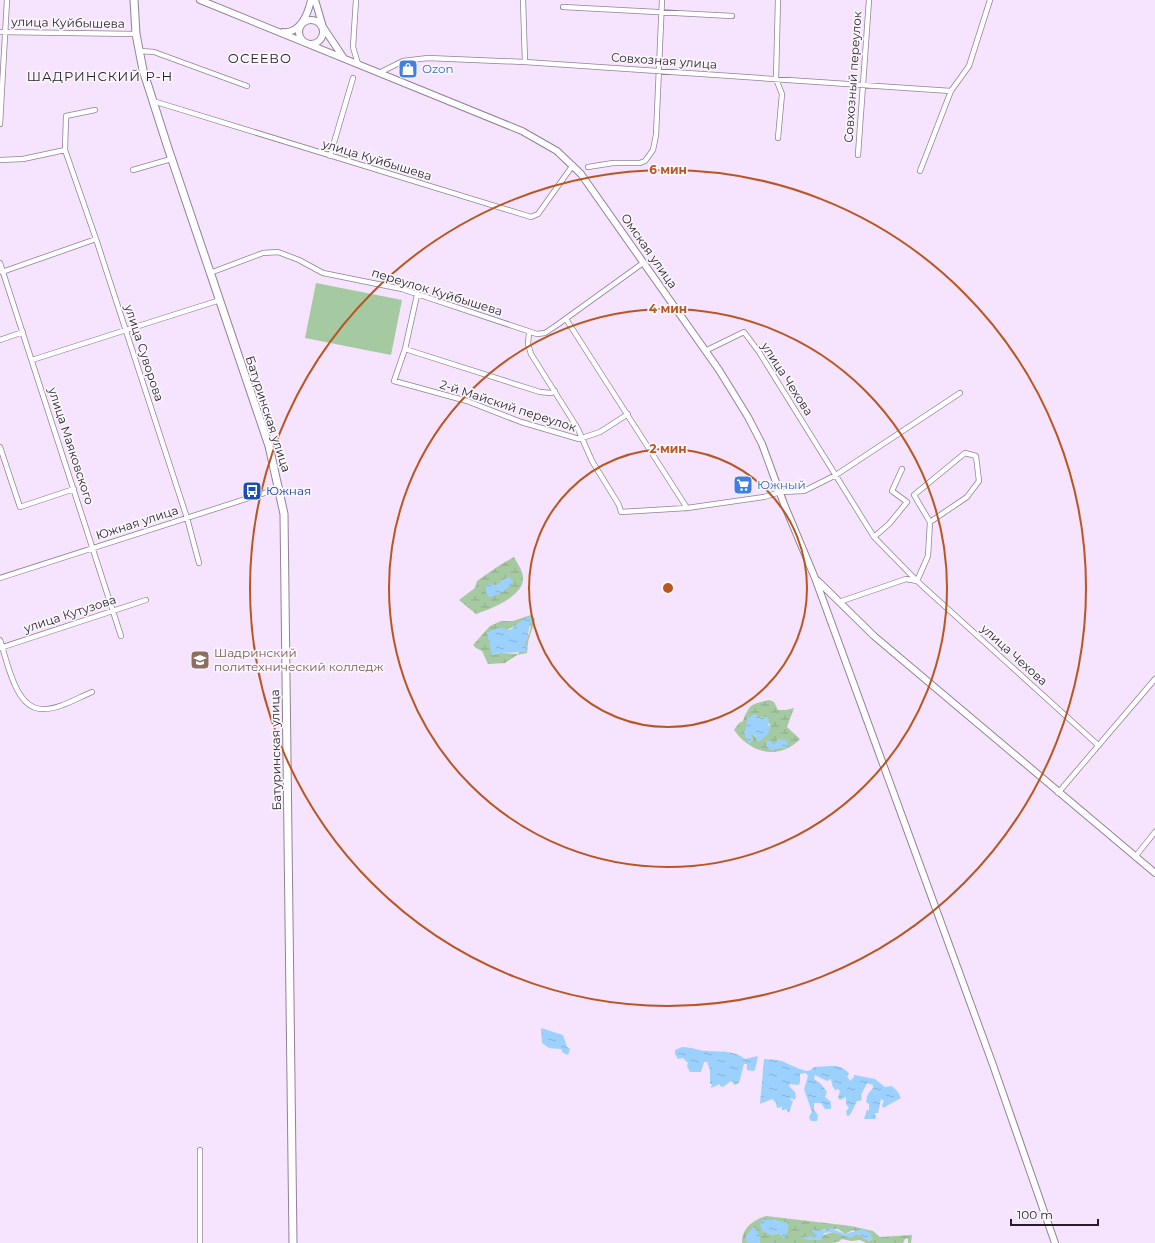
<svg xmlns="http://www.w3.org/2000/svg" width="1155" height="1243" font-family="Montserrat,sans-serif">
<style>
.wetland{fill:url(#wetland-marsh);fill-rule:evenodd}
.garden{fill:#a5c9a0}
.water{fill:url(#water-ripples)}
.lines{fill:none;stroke-linecap:round;stroke-linejoin:round}
.minor-casing{stroke:#928199;stroke-width:6}
.tertiary-casing{stroke:#928199;stroke-width:8}
.secondary-casing{stroke:#928199;stroke-width:9}
.minor{stroke:#fff;stroke-width:4.5}
.tertiary{stroke:#fff;stroke-width:6}
.secondary{stroke:#fff;stroke-width:7}
.ring{fill:none;stroke:#b95620;stroke-width:2}
.labels{text-anchor:middle;stroke-width:3.5;stroke-linejoin:round;paint-order:stroke}
.street-label{font-size:12px;fill:#251e28;stroke:#faf6fc}
.shop-label{font-size:12px;fill:#366cbe;stroke:#faf6fc;text-anchor:start}
.transit-label{font-size:12px;fill:#164399;stroke:#faf6fc;text-anchor:start}
.education-label{font-size:12px;fill:#785e54;stroke:#faf6fc;text-anchor:start}
.neighbourhood-label{font-size:13px;letter-spacing:1px;fill:#251e28;stroke:#faf6fc}
.centre{fill:#b95620;stroke:#faf6fc;stroke-width:2}
.ring-label{font-size:12px;text-anchor:middle;font-weight:bold;fill:#b95620;stroke:#faf6fc;stroke-width:3.5;stroke-linejoin:round;paint-order:stroke}
</style>
<defs>
<pattern id="wetland-marsh" width="20" height="14" patternUnits="userSpaceOnUse"><rect width="20" height="14" fill="#a5c9a0"/><path d="M1 5h8M5 5V1M11 12h8M15 12V8" fill="none" stroke="#8eac8a"/></pattern>
<pattern id="water-ripples" width="26" height="14" patternUnits="userSpaceOnUse"><rect width="26" height="14" fill="#9bd1fc"/><path d="M2 4q2-2 4 0t4 0M15 11q2-2 4 0t4 0" fill="none" stroke="#85b3d8"/></pattern>
</defs>
<rect width="100%" height="100%" fill="#f6e3fe"/>
<!-- wetland -->
<path class="wetland" d="M514,557c3,6 9,14 9,20 2,19 -32,32 -47,37l-17,-14 16,-12 2,-7 23,-16z
M531,615l4,4 -7,23 -1,11 -10,2 -12,8 -17,1 -6,-13 -6,-3 -3,-3 17,-19 11,-5h12zM514,626h17l-2,8 -11,20 -18,-1 -7,2 -3,-14z
M769,700l5,2 4,8h8l8,-2 -7,19 13,12c-21,22 -50,14 -66,-9l5,-7 4,-2c7,-18 8,-16 26,-21zM758,717l6,1 7,8 -5,8 -7,7 -6,-7 -3,1 3,5 -4,3 -3,-6 1,-16z
M766,1216l85,10 22,5 7,6 32,-2 -1,8h-3v-5l-3,1 -2,4h-37l-6,-3 -9,1 -9,-2 -4,3 -7,1h-72l1,-2 -14,-5 1,7h-5c0,-15 11,-23 24,-27zM773,1220l15,3 -5,15 -4,-5 -7,2 -6,-3zM824,1229h14l7,5 8,-4 20,8 -4,3 -12,-7h-17l-7,-2 -25,8 3,-3 7,-1 -6,-6 7,2z"/>
<!-- garden -->
<path class="garden" d="M316,283l86,17 -11,55 -86,-17z"/>
<!-- water -->
<path class="water" d="M510,577l3,5c-7,9 -13,13 -24,15l-4,-6 3,-7 9,1 7,-6z
M531,617l3,2 -4,4 -3,18 -3,2 3,4 -1,5 -26,1 -8,2 -5,-22c9,-6 14,-6 23,-3l13,-11z
M756,714l2,3h8l3,2 -1,6 3,1 -2,3v4l-10,9 -3,-2v-4l-3,-2 -3,1 3,5 -4,4 -5,-12 3,-8v-6z
M777,739l9,1 2,4 -1,4h-8l-7,3 -6,-5 1,-6 4,1 2,4 4,-3z
M541,1028l22,7 4,12 3,2 -2,6 -5,-2 -2,-4 -12,-1 -7,-5z
M682,1047c10,0 17,4 26,4 13,1 25,-1 37,8l13,-3 -3,14 -2,1 -6,-1v-6h-3l-5,19 -5,2 -1,-3 -2,-1 -8,6 -3,-1v-2l-9,4 1,-4h-2v-14l-3,-8h-3l-3,10h-11l-3,-6 1,-3 -5,-5 -5,1 -3,-5v-4z
M764,1059c6,1 15,0 20,3 4,2 19,9 24,9 4,-1 4,-2 6,-4 12,0 27,-5 35,7l-2,2 3,5 4,-4v-2l21,4 10,8 7,-1 6,6 3,6 -18,10 -1,-3 2,-4 -3,-2 -3,14h-3l1,6h-12l3,-9 2,1v-7l-3,-2 2,-8 5,-6v-3l-6,-2 -6,12 1,4 -2,2h-3l-7,14 -3,1 -1,-5 3,-3 -3,-4v-7l-6,3 -2,-2 2,-7 -2,-2 -3,1 -3,-5 -1,-6 -4,2 -12,-6 -1,4 7,5 6,8 -2,5 6,5v7h-6l-4,-6h-7v7l4,5 -1,6h-6l-2,-4 3,-5 -8,-23 4,-13 -2,-3 -6,1v9l-2,2 -8,-1 -1,2 6,6 1,5 -2,3 -2,-2 -2,2 3,1 -4,12 -3,-4 -4,1v-3l-5,1 -1,-5 -4,-4 -12,5z
M762,1220h11l15,3v8l-4,8 -5,-6 -7,2 -10,-4 -2,-7z
M753,1227c5,3 9,10 6,16h-12l-1,-7z
M831,1228l14,6 17,-5 8,4 3,5 -4,3 -12,-7 -7,4 -17,-6 -9,1 -3,7h-13l-7,-3 16,-1 -6,-7 8,2z"/>
<g class="lines">
<!-- minor casing -->
<g class="minor-casing">
<path id="minor" d="M356,0l-3,47 5,17
M523,0l2,62
M563,7l169,9
M0,32l136,2
M140,51l14,1 93,34
M379,73l24,-12 25,-3 97,4 426,29
M153,101l378,116 7,-3 35,-49
M0,124l7,-124
M778,138l4,-44 -6,-15 2,-79
M65,150l31,89 91,279 12,45
M858,155l11,-155
M330,156l23,-78
M0,160l23,-1 42,-9 1,-34 29,-6
M588,167l25,-4h27l5,-2 8,-11 3,-15 6,-135
M133,170l38,-11
M920,171l31,-80 18,-25 21,-66
M0,263l121,373
M2,272l94,-33
M210,273l53,-20 15,-1 21,8 24,13 79,16 135,45 8,-1 12,-8 86,-62
M417,295l-12,54 -11,32 73,20 54,21 58,17 21,-7 28,-18
M566,319l121,189
M529,333l-1,11 3,10 47,75 14,32 27,44 2,7 66,-4 77,-11 16,-5 24,-1 32,-16 124,-82
M0,340l23,-8
M405,349l135,43 11,1 4,-2
M705,351l39,-19 15,20 115,185 43,44 11,-25 2,-34 -16,-27 51,-42 11,3 3,25 -12,16 -37,25
M32,360l188,-60
M0,447l20,60 54,-18
M874,537l15,-13 18,-22 -15,-11 10,-22
M0,578l280,-90
M839,602l67,-23 11,2 181,164
M0,640c7,20 15,69 42,69 16,1 35,-11 50,-17
M0,648l146,-48
M1058,793l97,-114
M1135,857l20,-25
M200,1243v-93"/>
</g>
<!-- tertiary casing -->
<g class="tertiary-casing">
<path id="tertiary" d="M200,0l322,131 35,20 24,23 138,196 29,47 14,27 22,60 31,74 178,487 62,178
M315,0l8,27 20,30
M299 32a12 12 0 1 1 24 0a12 12 0 1 1-24 0Z
M283,32c17,2 25,-18 28,-32
M818,581l56,55 281,237"/>
</g>
<!-- secondary casing -->
<g class="secondary-casing">
<path id="secondary" d="M134,0l2,34 7,36 25,78 101,298 15,68 9,729"/>
</g>
<!-- minor -->
<use href="#minor" class="minor"/>
<!-- tertiary -->
<use href="#tertiary" class="tertiary"/>
<!-- secondary -->
<use href="#secondary" class="secondary"/>
</g>
<!-- distance rings -->
<g class="ring">
<circle cx="668" cy="588" r="139"/>
<circle cx="668" cy="588" r="279"/>
<circle cx="668" cy="588" r="418"/>
</g>
<!-- icons -->
<defs>
<g id="shop-square" transform="scale(1)"><rect x="-9" y="-9" width="18" height="18" rx="4" fill="#3f7fe0" stroke="#faf6fc"/><path d="M-5-2.5h2.3a2.7 3.5 0 0 1 5.4 0H5L5.5 6h-11ZM-1.5-2.5h3a1.5 2.3 0 0 0-3 0Z" fill="#fff"/></g>
<g id="supermarket-square" transform="scale(1)"><rect x="-9" y="-9" width="18" height="18" rx="4" fill="#3f7fe0" stroke="#faf6fc"/><path d="M-6-5.5h2.5l.6 2H6L4.5 2H-2.5L-4.4-4H-6ZM-1.5 3.2a1.3 1.3 0 1 0 .1 0ZM3 3.2a1.3 1.3 0 1 0 .1 0Z" fill="#fff"/></g>
<g id="bus-square" transform="scale(1)"><rect x="-9" y="-9" width="18" height="18" rx="4" fill="#1a4fb4" stroke="#faf6fc"/><path d="M-5-6H5V4H4V6H2V4H-2V6H-4V4H-5ZM-3.5-4V0h7V-4ZM-3.5 1.2v1.5H-2V1.2ZM2 1.2v1.5H3.5V1.2Z" fill="#fff"/></g>
<g id="university-square" transform="scale(1)"><rect x="-9" y="-9" width="18" height="18" rx="4" fill="#8d6e63" stroke="#faf6fc"/><path d="M0-5L7-2L0 1L-7-2ZM-4 1L0 2.5L4 1V4Q0 6-4 4Z" fill="#fff"/></g>
</defs>
<g fill-rule="evenodd">
<use href="#shop-square" x="408" y="69"/>
<use href="#supermarket-square" x="743" y="485"/>
<use href="#bus-square" x="252" y="491"/>
<use href="#university-square" x="200" y="660"/>
</g>
<g class="labels">
<!-- street labels -->
<g class="street-label">
<text transform="translate(68 23) rotate(1)" y="4">улица Куйбышева</text>
<text transform="translate(664 61) rotate(4)" y="4">Совхозная улица</text>
<text transform="translate(853 77) rotate(-86)" y="4">Совхозный переулок</text>
<text transform="translate(377 160) rotate(17)" y="4">улица Куйбышева</text>
<text transform="translate(649 251) rotate(55)" y="4">Омская улица</text>
<text transform="translate(437 292) rotate(17)" y="4">переулок Куйбышева</text>
<text transform="translate(144 353) rotate(72)" y="4">улица Суворова</text>
<text transform="translate(787 379) rotate(57)" y="4">улица Чехова</text>
<text transform="translate(508 406) rotate(18)" y="4">2-й Майский переулок</text>
<text transform="translate(268 414) rotate(72)" y="4">Батуринская улица</text>
<text transform="translate(71 446) rotate(72)" y="4">улица Маяковского</text>
<text transform="translate(137 523) rotate(-18)" y="4">Южная улица</text>
<text transform="translate(70 614) rotate(-18)" y="4">улица Кутузова</text>
<text transform="translate(1014 655) rotate(42)" y="4">улица Чехова</text>
<text transform="translate(276 750) rotate(-91)" y="4">Батуринская улица</text>
</g>
<!-- shop labels -->
<g class="shop-label">
<text x="422" y="73">Ozon</text>
<text x="757" y="489">Южный</text>
</g>
<!-- transit labels -->
<g class="transit-label">
<text x="266" y="495">Южная</text>
</g>
<!-- education labels -->
<g class="education-label">
<text x="214" y="657">Шадринский<tspan x="214" dy="14">политехнический колледж</tspan></text>
</g>
<!-- neighbourhood labels -->
<g class="neighbourhood-label">
<text x="260" y="63">ОСЕЕВО</text>
<text x="100" y="81">ШАДРИНСКИЙ Р-Н</text>
</g>
</g>
<circle cx="668" cy="588" r="6" class="centre"/>
<g class="ring-label">
<text x="668" y="174">6 мин</text>
<text x="668" y="313">4 мин</text>
<text x="668" y="453">2 мин</text>
</g>
<!-- scale -->
<path d="M1011 1219v6h87v-6" fill="none" stroke="#251e28" stroke-width="2"/>
<text x="1017" y="1219" font-size="12" fill="#251e28" stroke="#faf6fc" stroke-width="3" paint-order="stroke">100 m</text>
</svg>
